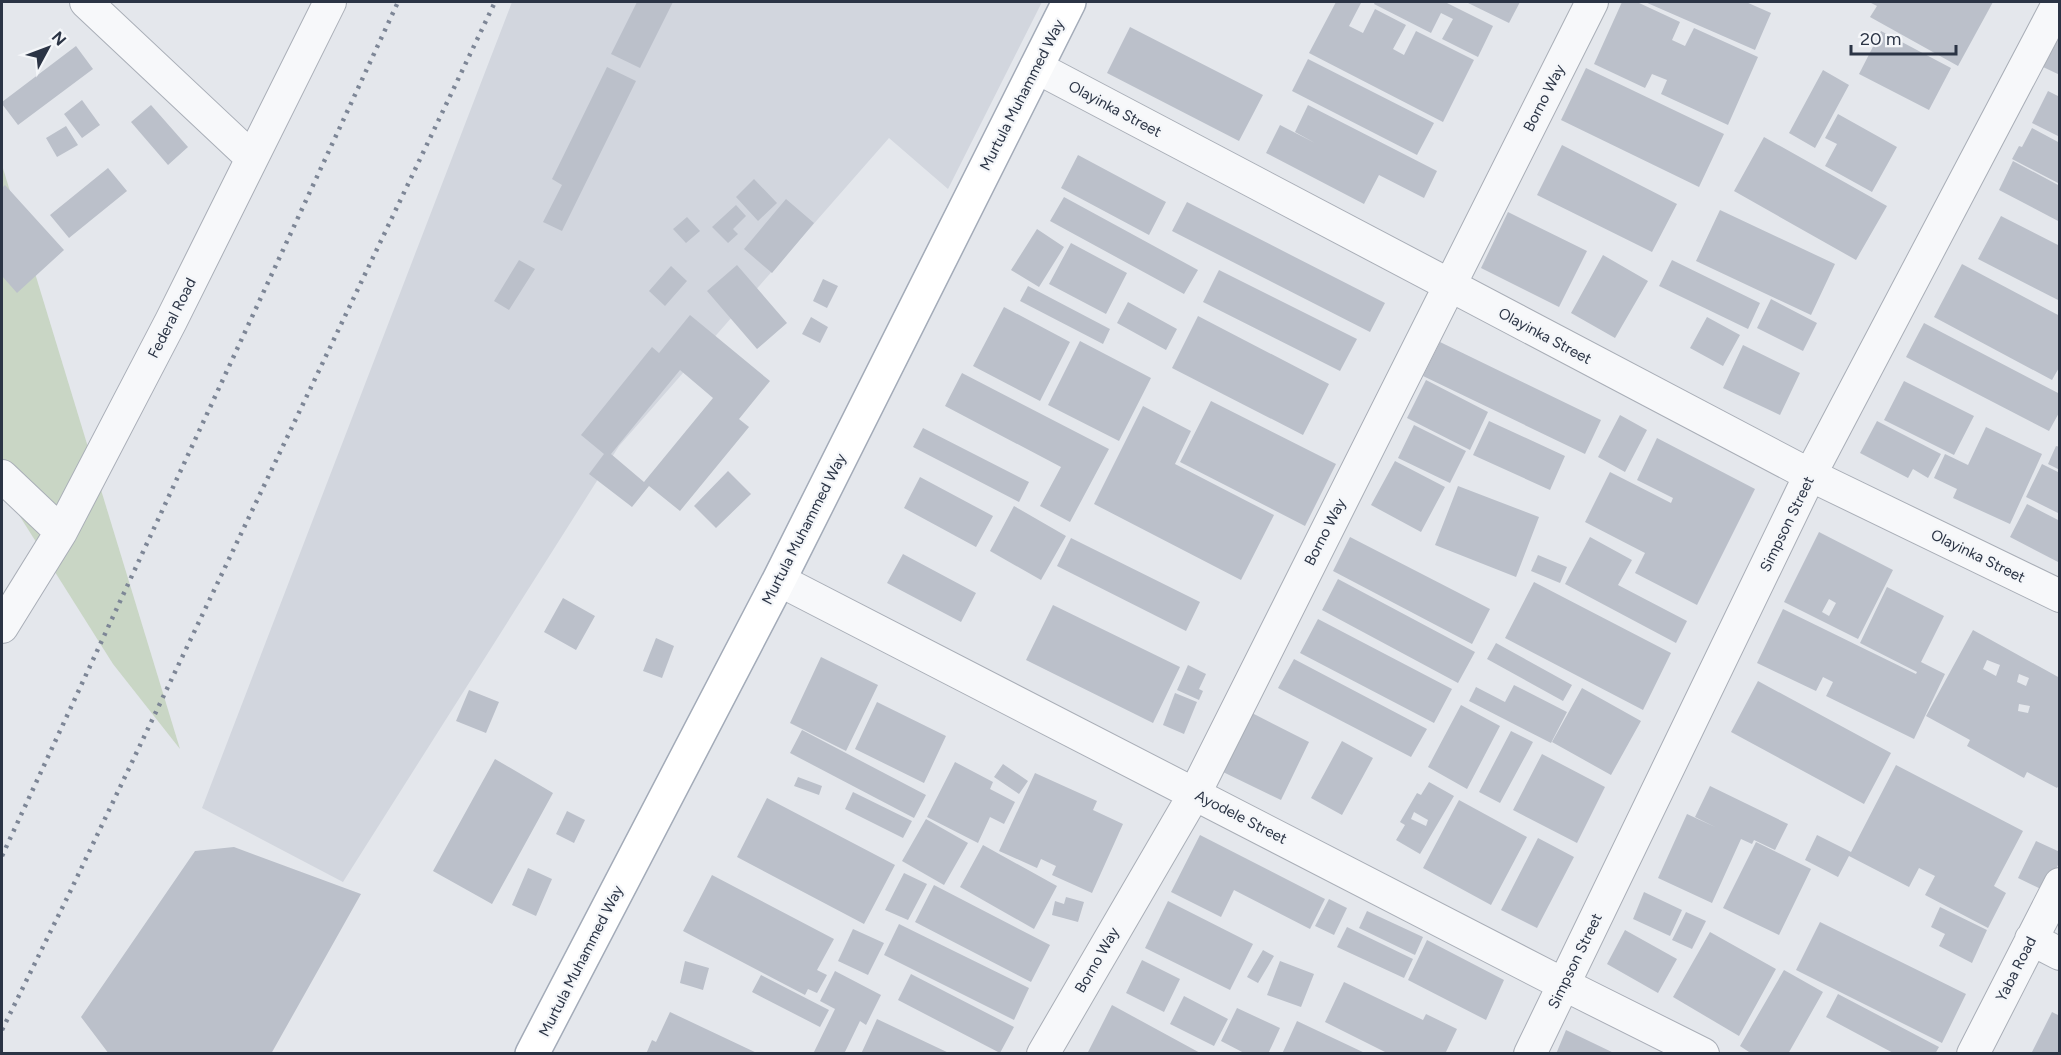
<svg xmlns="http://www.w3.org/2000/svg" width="2061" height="1055" font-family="Figtree,sans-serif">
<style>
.built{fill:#d2d6de}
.green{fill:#c9d6c5}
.building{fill:#bbc0ca;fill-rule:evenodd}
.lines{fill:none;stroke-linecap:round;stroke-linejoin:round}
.street-casing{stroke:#a9aeb7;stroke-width:34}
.primary-casing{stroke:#a3abb8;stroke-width:36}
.street{stroke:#f7f8fa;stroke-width:32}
.primary{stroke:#fff;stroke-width:33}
.rail{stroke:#7d8696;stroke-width:4.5;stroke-dasharray:3 6;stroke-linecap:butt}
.labels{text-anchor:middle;stroke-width:4.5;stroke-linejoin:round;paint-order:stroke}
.street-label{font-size:15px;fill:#2b3445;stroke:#f4f6f9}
</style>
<rect width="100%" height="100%" fill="#e4e7ec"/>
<!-- built -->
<path class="built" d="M512,2h530l-94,187 -59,-51 -270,308 -276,436 -141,-74z"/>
<!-- green -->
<path class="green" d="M2,165l178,584 -67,-85 -111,-176z"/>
<!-- building -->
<path class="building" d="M637,2h36l-33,66 -29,-14z
M1336,2l25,1 -12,23 14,7 12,-24 31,16 -13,24 11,6 12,-24 58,29 -31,62 -134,-69z
M1375,2h70l48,24 -15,31 -36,-18 11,-20 -12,-6 -10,20 -57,-29z
M1466,2h54l-11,21z
M1622,2h15l43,20 -8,18 13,6 9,-18 64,29 -30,68 -67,-31 6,-14 -15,-6 -7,14 -51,-24z
M1645,2h101l25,11 -16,37z
M1869,2h124l-35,64 -88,-49 7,-11z
M1130,27l133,68 -24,46 -132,-68z
M1881,31l70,37 -22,42 -70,-36z
M2060,36v39l-17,-8z
M76,46l17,23 -75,56 -16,-21v-2z
M1308,59l126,64 -17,32 -125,-64z
M607,67l29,14 -74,150 -19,-9 19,-37 -10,-6z
M1586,68l138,66 -25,53 -138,-67z
M1823,70l26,15 -34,63 -26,-15z
M2048,91l12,6v40l-28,-14z
M82,100l18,25 -18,13 -18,-24z
M151,105l37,42 -20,18 -37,-43z
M1308,105l129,66 -13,27 -45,-23 -15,29 -98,-51 14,-28 35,18 -20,-11z
M1838,114l59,33 -25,45 -47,-26 12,-22 -12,-6z
M66,126l12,19 -21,12 -11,-19z
M2032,128l28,15v41l-48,-25 7,-13 3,1z
M1764,137l123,69 -31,54 -122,-69z
M1562,145l115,59 -25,48 -115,-57z
M1078,155l88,47 -17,33 -88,-47z
M2013,161l47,25v36l-61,-32z
M108,168l19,23 -58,47 -19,-23z
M754,179l23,24 -19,18 -22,-24z
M5,185l59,65 -47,43 -15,-17v-88z
M1064,197l134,73 -14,24 -134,-73z
M786,199l28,24 -42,50 -28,-24z
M1187,202l198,101 -15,29 -198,-101z
M736,205l10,11 -13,13 5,5 -10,9 -16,-16z
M1720,210l115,54 -24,51 -115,-54z
M1508,212l79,39 -28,56 -78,-39z
M2001,216l59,30v55l-82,-42z
M687,217l13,14 -14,12 -13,-14z
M1037,229l27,18 -25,40 -28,-17z
M1071,243l56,30 -21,41 -57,-30z
M1603,255l45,26 -33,57 -44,-25z
M519,260l16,9 -26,41 -15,-9z
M1672,260l88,43 -12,26 -89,-43z
M1962,264l98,52v50l-8,14 -118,-63z
M737,265l50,58 -30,26 -50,-58z
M671,266l16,15 -22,25 -16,-15z
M1219,270l138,69 -17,32 -137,-69z
M823,279l15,7 -11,22 -14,-7z
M1028,286l82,43 -7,15 -83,-43z
M1771,299l46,24 -14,28 -46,-23z
M1128,302l49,27 -11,21 -49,-27z
M1004,307l66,35 -30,59 -67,-35z
M690,315l80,66 -31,38 10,8 -69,84 -31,-25 -17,21 -43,-33 15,-20 -23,-19 71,-88 7,6zM680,370l33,28 -69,84 -33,-28z
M1198,316l131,68 -26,51 -131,-67z
M811,317l17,10 -8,16 -18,-9z
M1707,317l33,18 -17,31 -33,-18z
M1924,323l136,71v17l-11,20 -143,-74z
M1080,341l71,37 -32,63 -71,-36z
M1440,342l161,78 -16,34 -162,-78z
M1743,345l57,28 -20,42 -57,-27z
M962,373l147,76 -39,73 -30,-16 21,-39 -116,-61z
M1426,380l62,32 -18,38 -63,-32z
M1904,381l70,35 -20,39 -70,-35z
M1211,401l125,63 -31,62 -125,-64z
M1143,406l48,25 -16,33 99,51 -33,65 -147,-76z
M1620,415l27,15 -22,42 -27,-15z
M1489,421l76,35 -15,34 -77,-35z
M1877,421l64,33 -13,24 -15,-9 -5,9 -48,-25z
M1414,425l52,26 -16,32 -52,-25z
M1986,427l56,27 -32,70 -57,-26 4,-9 -23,-11 11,-24 23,11z
M923,428l106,54 -10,20 -106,-55z
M1657,438l98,51 -58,116 -62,-32 10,-20 -60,-31 25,-50 61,31 2,-5 -36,-18z
M2056,446l4,1v23l-12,-6z
M1395,461l50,26 -24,45 -50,-27z
M2042,464l18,9v41l-34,-17z
M728,471l23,23 -35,34 -22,-22z
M920,477l73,39 -17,31 -72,-39z
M1458,486l81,31 -23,60 -81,-32z
M2027,504l33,17v42l-50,-26z
M1014,506l52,30 -25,44 -51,-29z
M1819,532l74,38 -35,69 -74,-37zM1829,599l7,4 -7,13 -7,-4z
M1350,537l140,72 -18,35 -139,-73z
M1590,537l42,23 -14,25 69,36 -11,22 -111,-59z
M1071,538l129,64 -14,29 -129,-65z
M903,554l73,39 -15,29 -74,-39z
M1538,555l29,12 -7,16 -29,-12z
M1338,579l137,73 -17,31 -136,-73z
M1534,582l137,71 -28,57 -138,-72z
M1887,587l57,29 -23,46 24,12 -31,65 -88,-43 7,-14 -10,-5 -7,14 -59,-28 26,-54 133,65 1,-2 -57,-29z
M563,598l32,18 -19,34 -32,-18z
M1053,605l127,62 -27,56 -127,-63z
M1318,619l134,70 -18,34 -134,-70z
M1973,630l87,48v106l-3,4 -30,-16 -3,6 -57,-32 3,-6 -44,-24zM1987,660l13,5 -4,11 -13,-7zM2019,674l10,4 -3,8 -9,-4zM2019,704l11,2 -2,7 -10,-2z
M656,638l18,8 -12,32 -19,-7z
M1496,643l76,42 -9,16 -76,-42z
M821,657l57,28 -32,66 -56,-28z
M1294,659l133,70 -16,28 -133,-69z
M1188,665l18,9 -7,15 4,2 -4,9 -22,-10z
M1758,681l133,72 -27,51 -133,-72z
M1514,685l53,27 -16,31 -82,-42 7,-14 29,15z
M1582,688l59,33 -30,54 -59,-33z
M469,690l30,12 -13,31 -30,-12z
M1175,693l22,9 -13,32 -21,-9z
M877,702l69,34 -22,47 -69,-34z
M1461,705l39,21 -33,63 -39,-22z
M1252,713l57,29 -28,58 -58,-28z
M802,730l124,65 -12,23 -124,-65z
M1511,731l22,11 -33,61 -21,-11z
M1342,741l31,17 -31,57 -31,-17z
M1542,754l63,33 -28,56 -64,-33z
M495,759l58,34 -61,111 -59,-33z
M955,762l38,20 -3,7 25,13 -11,22 -14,-7 -12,26 -51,-26z
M1003,764l25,17 -9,13 -25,-17z
M1896,765l127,66 -29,55 12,7 -18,35 -63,-33 10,-19 -16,-8 -10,19 -60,-31 -11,21 -33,-17 12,-25 34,17z
M1035,773l62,28 -4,9 30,14 -31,69 -40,-18 4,-9 -15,-7 -4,9 -38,-17z
M798,777l24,9 -3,9 -25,-9z
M1429,782l25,14 -34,58 -24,-14 9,-15 -5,-3 17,-29 4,2zM1414,812l14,8 -2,6 -15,-7z
M1710,786l78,38 -13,26 -21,-10 -2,4 -11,-5 -29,64 -54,-25 29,-64 28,13 -20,-10z
M853,792l59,29 -9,17 -58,-29z
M767,798l128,67 -31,59 -127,-67z
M1459,800l68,37 -36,68 -68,-37z
M567,811l18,9 -11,23 -18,-9z
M926,819l42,24 -24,42 -42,-24z
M1200,835l125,64 -15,30 -76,-39 -13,27 -50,-25z
M1538,838l36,19 -37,71 -36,-18z
M2036,841l24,11v9l-15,30 -27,-13z
M1756,842l55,27 -32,66 -56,-27z
M983,845l74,41 -23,43 -74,-42z
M234,847l127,47 -90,160h-162l-28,-37 114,-166z
M528,868l24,11 -16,37 -24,-11z
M904,873l23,11 -19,36 -23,-10z
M712,875l122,64 -17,31 10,5 -10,18 -9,-4 -3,6 -122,-64z
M934,885l116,60 -19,37 -116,-60z
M1644,892l38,18 -12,26 -37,-17z
M1066,897l18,5 -6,20 -26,-7 3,-14 9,3z
M1329,899l18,9 -13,27 -19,-9z
M1168,901l85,43 -23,46 -85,-42z
M1940,907l47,23 -15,33 -33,-17 6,-12 -14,-7z
M1367,911l56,26 -8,18 -56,-27z
M1686,912l20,9 -14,28 -20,-9z
M1820,922l146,72 -24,49 -146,-73z
M899,924l130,64 -15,32 -130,-65z
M1347,927l66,32 -9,19 -67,-31z
M853,929l31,14 -16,32 -30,-14z
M1625,930l52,29 -19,34 -51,-29z
M1710,932l66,37 -37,67 -66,-39z
M1427,940l77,40 -18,40 -78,-40z
M1263,950l11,6 -16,27 -11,-6z
M1142,960l38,19 -16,33 -38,-19z
M685,961l24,7 -6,22 -23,-7z
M1280,961l34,13 -13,33 -34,-12z
M1784,970l39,22 -35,62h-36l-12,-8z
M835,971l46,24 -15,30 -6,-4 -16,33h-31l22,-45 -15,-8z
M911,974l103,53 -14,26 -102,-53z
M761,975l68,35 -9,17 -68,-35z
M1344,982l79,38 3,-6 31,15 -12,25h-56l-64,-32z
M1838,994l101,53 -4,7h-40l-69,-37z
M1184,996l44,23 -14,27 -44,-22z
M1112,1005l90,49h-115z
M1237,1008l43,20 -12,26h-22l-25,-13z
M670,1012l89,42h-113l6,-14 4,2z
M2052,1012l8,4v38h-29z
M877,1019l74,35h-90z
M1297,1021l70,33h-85z
M1566,1030l50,24h-60z"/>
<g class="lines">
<!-- street casing -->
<g class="street-casing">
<path id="street" d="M86,2l166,156
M1036,67l774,408 250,121
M2,476l59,56
M779,580l784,404 140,70
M2,627l59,-95 110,-211 159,-319
M2031,939l29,15
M1043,1054l152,-261 397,-791
M1530,1054l280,-579 249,-473
M1973,1054l87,-170"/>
</g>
<!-- primary casing -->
<g class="primary-casing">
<path id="primary" d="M532,1054l247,-474 290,-578"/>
</g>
<!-- street -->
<use href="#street" class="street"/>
<!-- primary -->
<use href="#primary" class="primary"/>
<!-- rail -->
<path class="rail" d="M2,856l396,-854
M2,1030l67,-136 426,-892"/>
</g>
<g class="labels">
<!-- street labels -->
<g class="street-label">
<text transform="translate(1022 95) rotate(-63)" y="5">Murtula Muhammed Way</text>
<text transform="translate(1544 98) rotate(-63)" y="5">Borno Way</text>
<text transform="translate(1115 109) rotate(28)" y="5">Olayinka Street</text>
<text transform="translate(172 318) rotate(-63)" y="5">Federal Road</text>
<text transform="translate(1545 336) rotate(28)" y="5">Olayinka Street</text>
<text transform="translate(1787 524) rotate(-64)" y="5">Simpson Street</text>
<text transform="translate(804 529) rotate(-63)" y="5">Murtula Muhammed Way</text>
<text transform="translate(1325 532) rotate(-63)" y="5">Borno Way</text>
<text transform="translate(1978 556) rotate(26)" y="5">Olayinka Street</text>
<text transform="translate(1241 817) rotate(27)" y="5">Ayodele Street</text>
<text transform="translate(1097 960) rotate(-60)" y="5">Borno Way</text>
<text transform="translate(581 961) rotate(-63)" y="5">Murtula Muhammed Way</text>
<text transform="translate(1575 961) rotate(-64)" y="5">Simpson Street</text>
<text transform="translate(2016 969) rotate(-63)" y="5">Yaba Road</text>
</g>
</g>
<!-- border -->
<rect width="2061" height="1055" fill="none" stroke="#2b3445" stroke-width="6"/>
<!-- north arrow -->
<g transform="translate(48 48) rotate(49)" stroke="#f4f6f9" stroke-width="4.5" paint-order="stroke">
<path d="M0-4.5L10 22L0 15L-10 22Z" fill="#2b3445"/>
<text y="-9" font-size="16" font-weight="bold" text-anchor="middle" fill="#2b3445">N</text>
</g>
<!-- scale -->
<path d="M1851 45v9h105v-9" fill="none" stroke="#2b3445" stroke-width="3"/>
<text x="1860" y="45" font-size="18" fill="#2b3445" stroke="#f4f6f9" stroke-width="4.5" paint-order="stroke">20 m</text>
</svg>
